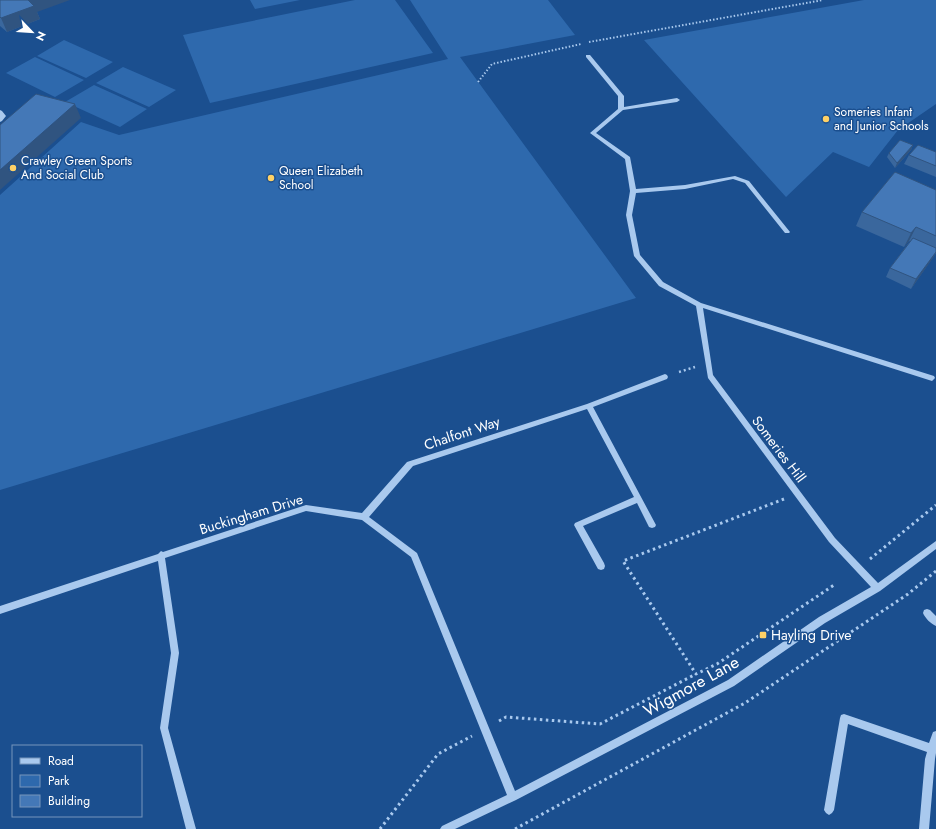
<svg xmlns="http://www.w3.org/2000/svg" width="936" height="829" font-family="Jost,sans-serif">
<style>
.green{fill:#2e69ad}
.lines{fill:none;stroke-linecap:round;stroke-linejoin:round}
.path-far2{stroke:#a9c9ee;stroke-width:2;stroke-dasharray:1.5 2;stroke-linecap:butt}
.path-far1{stroke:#a9c9ee;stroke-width:2.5;stroke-dasharray:2 3;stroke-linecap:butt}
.path{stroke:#a9c9ee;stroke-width:3;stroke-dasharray:2.5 3.5;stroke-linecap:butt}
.minor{fill:#a9c9ee;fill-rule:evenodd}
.wall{fill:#3a679d}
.shaded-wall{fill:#305480}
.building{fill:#4478b7;stroke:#305480}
.poi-dot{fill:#ffd166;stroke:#1b4f8f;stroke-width:1.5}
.labels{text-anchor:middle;stroke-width:3;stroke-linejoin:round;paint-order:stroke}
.far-poi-label{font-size:12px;fill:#fff;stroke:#1b4f8f;text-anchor:start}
.street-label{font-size:14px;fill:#fff;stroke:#1b4f8f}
.poi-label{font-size:14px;fill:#fff;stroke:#1b4f8f;text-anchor:start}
.near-street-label{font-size:17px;fill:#fff;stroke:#1b4f8f}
</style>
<rect width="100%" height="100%" fill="#1b4f8f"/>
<!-- green -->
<path class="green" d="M250,0h50l-45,9z
M355,0h40l38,53 -223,50 -27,-68z
M410,0h138l27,35 -115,22 176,241 -636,192v-295l81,-73 38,13 329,-76z
M864,0h72v104l-38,26 -29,37 -36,-15 -47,45 -142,-157z
M64,40l49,22 -27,16 -49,-22z
M35,57l49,23 -29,17 -49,-24z
M123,67l53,23 -27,17 -53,-24z
M94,85l53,24 -27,18 -55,-25z"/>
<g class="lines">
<!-- path-far2 -->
<path class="path-far2" d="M589,42l234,-42
M478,82l14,-18 89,-20"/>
<!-- path-far1 -->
<path class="path-far1" d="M679,372l16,-5"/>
<!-- path -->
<path class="path" d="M784,499l-161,62 73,113 21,-10 117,-79
M870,559l66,-54
M499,721l7,-4 94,7 96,-50
M380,829l58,-75 34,-18
M515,829l230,-126 163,-109 28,-23"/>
<!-- minor -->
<path class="minor" d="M586,55h4l34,41v11l53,-9 3,2 -3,2 -54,8 -27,23 34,24 6,32 49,-4 50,-9 14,5 41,51 -1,1h-4l-40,-50 -12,-4 -48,10 -49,4 -4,22 8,40 23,27 38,21 233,73 1,2 -3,3 -229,-73 10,67 122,163 43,45 58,-42v8l-56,42 -55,32 -91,63 -218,114 -61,29h-15l2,-3 65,-31 -96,-238 -49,-37 -56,-9 -141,47 14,95 -11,75 28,101h-10l-26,-101 11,-75 -13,-92 -158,53v-8l158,-52 3,-3 2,1 143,-47 56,8 45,-51 180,-58 78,-30 2,1 1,2 -1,2 -74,28 63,118 -1,2 -3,1 -3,-1 -12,-24 -54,23 21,37 1,3 -1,3 -3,1 -3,-1 -24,-44 1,-2 59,-26 -47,-88 -174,57 -44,51 48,36 98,238 213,-111 91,-63 52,-30 -42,-45 -121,-164 -12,-72 -37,-20 -25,-30 -8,-41 4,-24 -5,-32 -35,-26 28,-24v-13l-32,-39z
M0,110l2,1 4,5 -4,5 -2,1z
M927,609l3,1 6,6v10c-5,-2 -11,-8 -13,-13l1,-3z
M844,714l85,29 4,-11 3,-1v22l-1,6 -6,70h-10l6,-70 2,-7 -79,-28 -14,86 -2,3 -3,2 -3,-2 -2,-3 16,-92 1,-3z"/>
</g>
<!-- wall -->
<path class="wall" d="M0,0l37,12 3,7 -33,13 -7,-6z
M913,145l-2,5 -16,18 -8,-11 2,-4z
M936,152v25l-32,-13 5,-9z
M936,190v63l-25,36 -25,-12 4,-9 20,-27h-1l-5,6 -48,-21 6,-14z"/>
<!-- shaded-wall -->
<path class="shaded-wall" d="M28,0h42l-33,12 3,7 -33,13 -6,-14z
M75,104l6,14 -81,72v-20z
M913,145l-2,5 -16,18 2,-5z
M916,227l-7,14 -5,6 7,-14z
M936,252l-3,6 -22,31 5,-10z"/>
<!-- building -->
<path class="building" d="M0,0h29h-1l6,6 -33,12 -1,-1z
M36,94l39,10 -75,66v-45z
M900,140l13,5 -16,18 -8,-10z
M918,145l18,7v14l-27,-11z
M895,172l41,18v46l-20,-9 -5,6 -49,-21z
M913,238l23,10v4l-20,27 -26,-11z"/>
<!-- markers -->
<g class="poi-dot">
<circle cx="826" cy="119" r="4"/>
<circle cx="13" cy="168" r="4"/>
<circle cx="271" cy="178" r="4"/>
<rect x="759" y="631" width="8" height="8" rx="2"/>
</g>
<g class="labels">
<!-- far-poi labels -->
<g class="far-poi-label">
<text x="834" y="116">Someries Infant<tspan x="834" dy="14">and Junior Schools</tspan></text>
<text x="21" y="165">Crawley Green Sports<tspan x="21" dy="14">And Social Club</tspan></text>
<text x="279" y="175">Queen Elizabeth<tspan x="279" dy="14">School</tspan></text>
</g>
<!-- street labels -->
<g class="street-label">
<text transform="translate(462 433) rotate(-18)" y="5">Chalfont Way</text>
<text transform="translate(779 449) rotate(53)" y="5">Someries Hill</text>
<text transform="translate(251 514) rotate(-17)" y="5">Buckingham Drive</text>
</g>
<!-- poi labels -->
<g class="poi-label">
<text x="771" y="640">Hayling Drive</text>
</g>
<!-- near-street labels -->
<g class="near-street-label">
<text transform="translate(691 686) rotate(-29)" y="6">Wigmore Lane</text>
</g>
</g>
<!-- legend -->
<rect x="12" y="745" width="130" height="72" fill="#1b4f8f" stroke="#7695bc"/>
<rect x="20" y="758" width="20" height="6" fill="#a9c9ee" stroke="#7695bc"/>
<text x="48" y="765" font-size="12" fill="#ffffff">Road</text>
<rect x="20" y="775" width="20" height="12" fill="#2e69ad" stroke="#7695bc"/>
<text x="48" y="785" font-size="12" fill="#ffffff">Park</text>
<rect x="20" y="795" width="20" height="12" fill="#4478b7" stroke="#7695bc"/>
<text x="48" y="805" font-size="12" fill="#ffffff">Building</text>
<!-- north arrow -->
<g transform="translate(32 32) rotate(115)" stroke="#1b4f8f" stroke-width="3" paint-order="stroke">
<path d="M0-3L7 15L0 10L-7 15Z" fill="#ffffff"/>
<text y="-6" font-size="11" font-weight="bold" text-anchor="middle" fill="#ffffff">N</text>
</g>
</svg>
